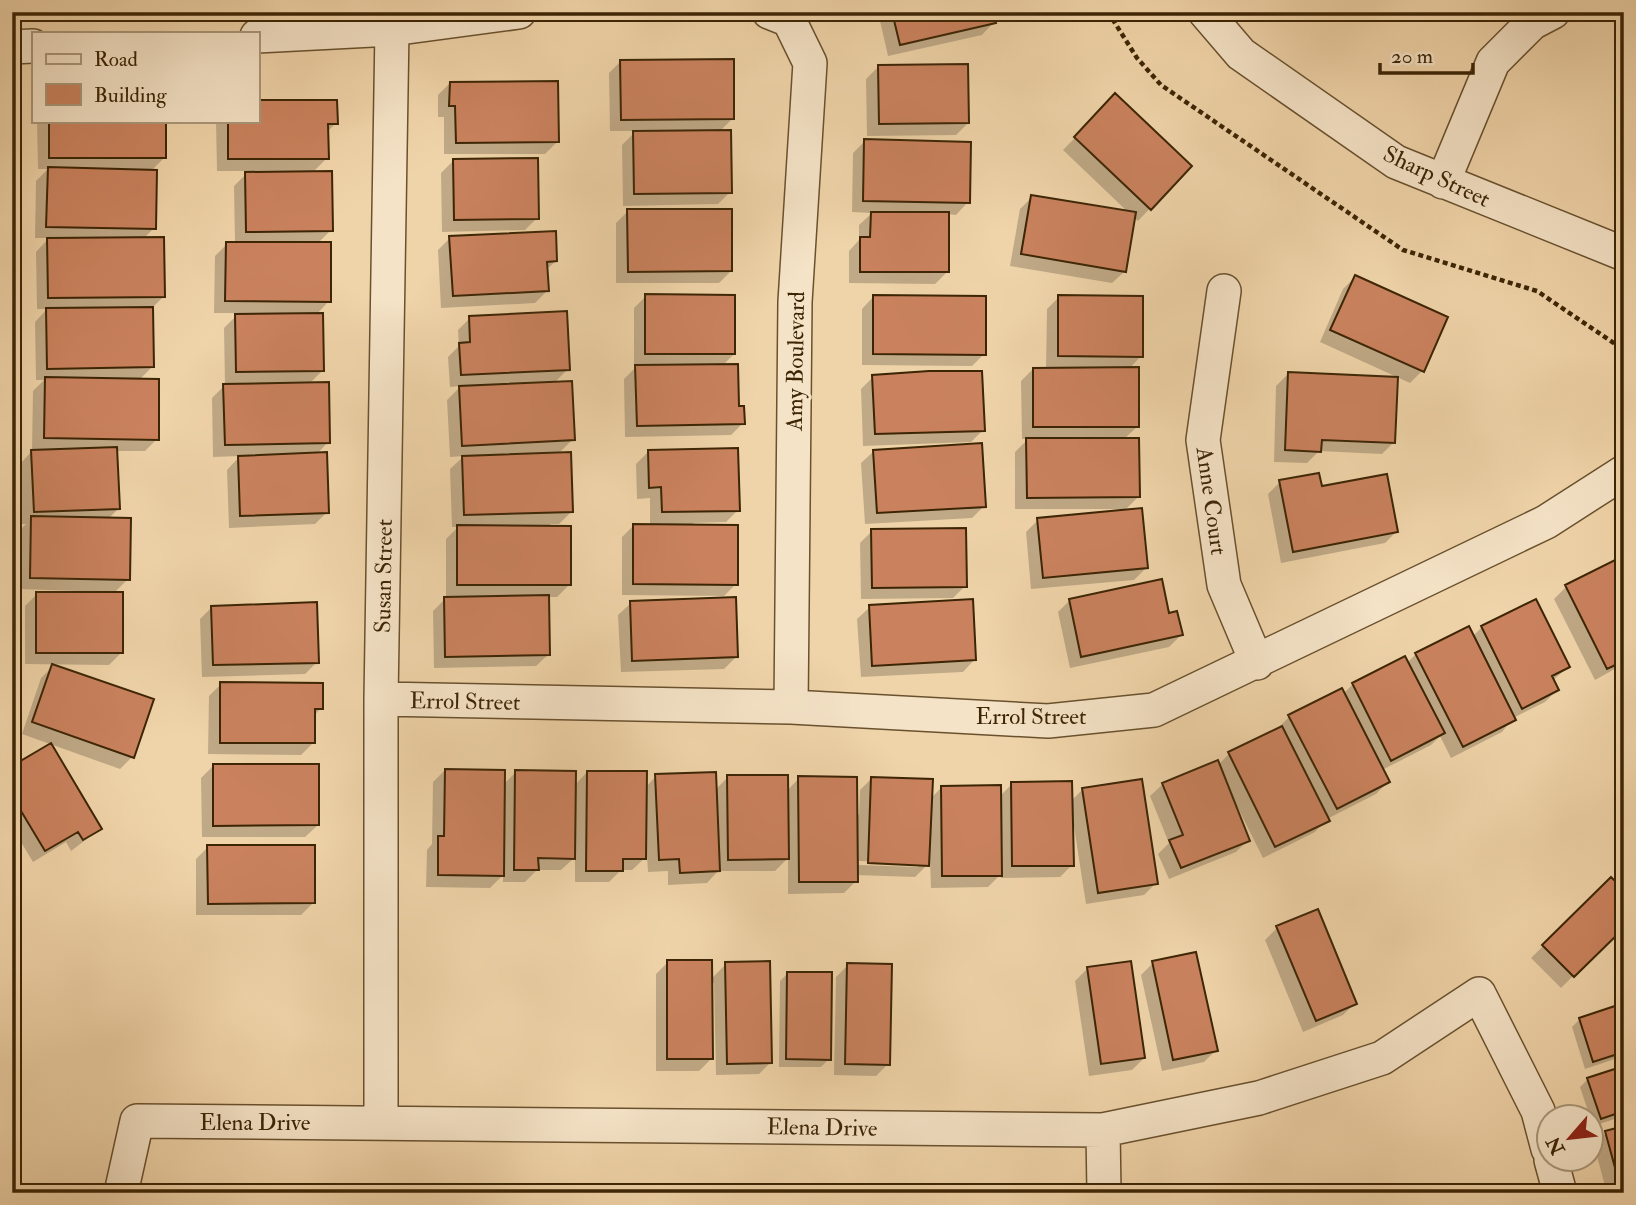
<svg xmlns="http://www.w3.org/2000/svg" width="1636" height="1205" font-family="'IM FELL Double Pica',serif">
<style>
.shadow{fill:#0003;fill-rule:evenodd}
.building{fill:#ca825e;stroke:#3c2505;stroke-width:2}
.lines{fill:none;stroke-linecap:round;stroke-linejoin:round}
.minor-casing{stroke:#69512e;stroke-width:36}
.path{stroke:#3c2505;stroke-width:4.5;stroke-dasharray:5 3.5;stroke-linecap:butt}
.minor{stroke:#f5e3c7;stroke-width:33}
.labels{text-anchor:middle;stroke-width:6;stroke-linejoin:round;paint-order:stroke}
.street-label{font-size:23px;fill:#3c2505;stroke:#f5e3c7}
</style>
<rect width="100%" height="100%" fill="#f0d4a9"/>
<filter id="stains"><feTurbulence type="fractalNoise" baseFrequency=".00286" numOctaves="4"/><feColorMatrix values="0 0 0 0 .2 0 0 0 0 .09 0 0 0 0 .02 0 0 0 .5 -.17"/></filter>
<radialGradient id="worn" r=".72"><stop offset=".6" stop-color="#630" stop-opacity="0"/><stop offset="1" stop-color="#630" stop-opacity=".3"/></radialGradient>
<!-- shadow -->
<path class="shadow" d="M878,12h113l3,10 -12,13 -94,21z
M621,61l112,57 -14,14 11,60 -12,12 -95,2 -1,-61 14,-14h-26l-1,-58z
M878,67l90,56 -12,12 -89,1 -1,-57z
M450,83l107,59 -12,12h-101v-37h-6v-22z
M1116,96l74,70 -52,55 -5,-4 -8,54 -13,12 -102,-17 10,-57 12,-12 97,16 -66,-63z
M37,121h128v36l-15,15 4,56 -11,11 20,58 -12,12 1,58 -13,13 18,59 -12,12h-29l2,58 -11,11 21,59 -15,15 8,59 -12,12 -84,-1v-58l12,-12h40l1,-3 -59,-2 1,-59 6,-6h-4l-2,-60 12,-13 1,-60 11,-11h-8l-1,-58 12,-13h-10l-1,-57 13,-14h-14l1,-57 12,-12h-10z
M216,121l120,2 -9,9v26l-15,15 19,57 -14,14 12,57 -13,14 7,55 -14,14 19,58 -11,12 10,58 -12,12 -86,4 -2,-58 13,-14 -27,1 -1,-59 13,-13 -1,-57 15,-15h-25l1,-57 12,-12h8l-1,-58 15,-15h-32z
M865,141l103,61 -12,13 -9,-1v58l-12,12 -86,-1v-32l10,-11v-15l13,-12 -20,-1 1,-59z
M453,161l84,57 -12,12 -83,2 -1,-59z
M628,211l103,60 -12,12h-103v-60z
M450,238l106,23 -10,9 1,21 -12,12 -94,5 -3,-58z
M1355,277l91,41 -24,53 -12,12 -90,-41 23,-53z
M646,296l88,58 -12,12 21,57 -12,12 -106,2 -1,-58 14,-14h-4v-57z
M874,296l110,58 -12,12 -110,-1v-56z
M1059,297l82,59 -12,13 9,57 -14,13 14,58 -14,14 22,57 -12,12 -103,9 -5,-57 12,-12 81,-8v-3h-104v-57l13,-13h-6l-1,-58 12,-12h13l1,-60z
M470,318l98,51 -14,14 19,56 -15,15 13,58 -12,12h-9l19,61 -12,12h-9l1,57 -13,12 -102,2 -1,-57 13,-13v-59l12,-12h-6l-2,-58 14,-13 -14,1 -3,-57 14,-14 -11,1 -2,-30 11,-11 -1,-16z
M1288,374l106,68 -12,12 -63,-3 -12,12 -33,-1 2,-76z
M873,377l110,53 -12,12 -108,4 -2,-57z
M874,451l110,55 -12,12 -107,6 -4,-61z
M648,452l90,58 -12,12 -33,1 43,61 -12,12 -102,-1v-58l12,-12 16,1v-28l-13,1 -1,-35z
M1280,482l40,7 77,42 -12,12 -104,20 -13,-69z
M872,531l93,55 -12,12 -92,1 -1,-56z
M1617,561l7,99 -11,10 -18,10 -41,-81 12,-12z
M1070,600l111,35 -12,12 -99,21 -12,-56z
M631,603l105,54 -12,12 -103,3 -3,-57z
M212,607l105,55 -12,12 -103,3 -2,-58z
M870,607l105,52 -12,13 -102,5 -4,-58z
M1482,627l86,40 -16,14 5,9 -12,12 -32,16 -11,14 -51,26 -11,-22 -9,9 -49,25 6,12 -12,12 -49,25 -12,13 -52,26 -26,-52 -2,2 13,32 -12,12 -67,27 -11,-25 11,-11 -19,-47 13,-12 55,-19 11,-11 48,-25 12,-12 54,-23 10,-10 54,-21 9,-9 56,-17z
M53,666l79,91 -12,12 -98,-35 19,-56z
M221,684l100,24 -8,9v26l-12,12 -93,-1 1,-58z
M213,766l105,59 -13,12h-103l-1,-59z
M12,768l88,61 -29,22 -5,-9 -33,20 -21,-35z
M445,770l58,15 13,-13 58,14 13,-14 58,16 11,-12 59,14 13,-13 59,14 12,-13 57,37h3l1,-25 12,-12 58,21 12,-12 57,10 13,-13 59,17 12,-12 73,94 -12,12 -58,9 -13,-84 -1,45 -12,12 -59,1v-4l-13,13 -57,1 -1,-26 -15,15 -59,-2v6l-12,12 -56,1v-36l-13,13h-57l-11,12 -39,2v-14l-20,1 -1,-16 -15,14h-11l-12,12h-34v-25l-14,13h-24l-12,12h-22v-7l-13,13 -64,-1 1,-37 5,-6 1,-62zM859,861l59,2v4l-59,-2z
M208,847l105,56 -12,12h-105v-56z
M1611,879l13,46 -63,63 -30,-30z
M1277,928l78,75 -12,12 -40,17 -38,-92z
M668,962l43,17 15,-15 45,98 -12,12 -43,1 -2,-92h-3v76l-12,12h-43v-97z
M1153,963l63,87 -12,12 -42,9 -21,-96z
M848,965l40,99 -12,12 -42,-1 2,-98z
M1087,969l57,89 -12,12 -43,6 -14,-95z
M788,973l41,86 -8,8h-42l1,-86z
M1624,1005v51l-39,13 -13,-42 8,-8z
M1624,1068v48l-31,10 -13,-39 8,-8z
M1624,1128v53l-19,5 -11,-41 12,-12z"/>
<!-- building -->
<path class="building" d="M892,12h101l3,11 -96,22z
M734,59v60l-113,1 -1,-60z
M968,64l1,59 -90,1 -1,-59z
M558,81l1,61 -103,1 -1,-37h-6l1,-24z
M1115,93l77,73 -41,44 -77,-73z
M257,100h80l1,24h-10l1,35h-101v-38h29z
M49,121h117v37h-117z
M731,130l1,63 -98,1 -1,-63z
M864,139l107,3 -1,61 -107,-2z
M538,158l1,61 -85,1 -1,-61z
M48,167l109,3 -1,59 -110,-2z
M332,171l1,60 -87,1 -1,-60z
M1031,195l105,17 -10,60 -105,-18z
M627,209h105v62l-104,1z
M871,212h78v60h-89v-35h10z
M556,231l1,30 -10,1 2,29 -96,5 -4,-60z
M164,237l1,60 -117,1 -1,-60z
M226,242h105v60l-106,-1z
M1355,275l93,42 -24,55 -94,-42z
M645,294l90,1v59h-90z
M873,295l113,1v59l-113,-1z
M1058,295l85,1v61l-85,-1z
M153,307l1,60 -107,2 -1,-61z
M567,311l3,59 -109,5 -2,-32 11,-1 -1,-26z
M323,313l1,58 -88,1 -1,-58z
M738,364l1,42h5l1,18 -108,2 -2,-61z
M1139,367v60h-106v-59z
M929,371h53l3,60 -110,3 -3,-59z
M1288,372l110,5 -3,66 -73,-3 -1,12 -36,-2z
M45,377l114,2v61l-115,-2z
M572,381l3,59 -113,6 -3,-60z
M329,382l1,61 -105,2 -2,-61z
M1026,438h113l1,59 -113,1z
M982,443l4,64 -109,6 -4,-63z
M117,447l3,62 -86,3 -3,-62z
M738,448l2,63 -78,1 -1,-25 -12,1 -1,-38z
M327,452l2,61 -89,3 -2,-60z
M571,452l2,60 -109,3 -2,-59z
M1319,473l3,13 65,-12 11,58 -105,20 -14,-72z
M1142,508l6,60 -105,10 -6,-60z
M31,516l100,2 -1,62 -100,-2z
M633,524l105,1v60l-105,-1z
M457,525l114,1v59h-114z
M966,528l1,59 -95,1 -1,-59z
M1617,559l7,12v90l-17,8 -42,-84z
M1162,579l7,34 8,-2 6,24 -102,22 -12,-58z
M36,592h87v61h-87z
M549,595l1,60 -105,2 -1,-60z
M736,597l2,60 -106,4 -2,-60z
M973,599l3,61 -104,6 -3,-61z
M1536,599l34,68 -18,9 7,14 -37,19 -41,-83z
M317,602l2,61 -106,2 -2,-59z
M1469,626l47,94 -53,27 -48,-94z
M1405,656l40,77 -54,28 -39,-78z
M52,664l102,35 -20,59 -102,-36z
M220,682l103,1v26h-8v34h-95z
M1342,688l48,94 -53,27 -49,-94z
M1282,726l48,95 -55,26 -47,-95z
M51,743l51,86 -19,11 -5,-8 -33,19 -33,-55v-30z
M1218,760l32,81 -69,27 -12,-28 14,-5 -21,-52z
M213,764h106v61l-106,1z
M445,769l60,1 -1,106 -66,-1v-39h6z
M515,770l61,1 -1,88 -37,-1 1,12h-25z
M587,771h60l-1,88h-23v12h-37z
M716,772l4,99 -40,2 -1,-14 -20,1 -4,-86z
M727,775h61l1,84 -61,1z
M798,776l59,1 1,105h-59z
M871,777l62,2 -4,87 -61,-3z
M1142,779l16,105 -60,9 -16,-105z
M1072,781l2,85h-62l-1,-84z
M1001,785l1,91h-60l-1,-90z
M207,845h108v58l-107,1z
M1611,877l13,13v38l-50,49 -32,-32z
M1318,909l39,95 -41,17 -40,-95z
M1196,952l22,99 -45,9 -21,-99z
M667,960h45l1,99h-46z
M770,961l2,102 -45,1 -2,-102z
M1131,961l14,97 -44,6 -14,-97z
M847,963l45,1 -2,101 -45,-1z
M787,972h45l-1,88 -45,-1z
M1624,1003v49l-31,10 -14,-44z
M1624,1066v45l-23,8 -14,-41z
M1624,1126v47l-7,2 -12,-44z"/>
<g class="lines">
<!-- minor casing -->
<g class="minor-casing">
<path id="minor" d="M769,12l20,8 21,43 -15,239 -4,405
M1205,12l36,42 155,108 228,92
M257,36l135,-7 127,-17
M12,47l21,-1
M1443,182l50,-120 39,-39 21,-11
M1224,291l-21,149 21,145 33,78
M381,699l410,8 257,14 106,-11 392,-188 78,-50
M381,1123v-424l11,-670
M1103,1130l1,63
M1551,1160l9,33
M121,1193l16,-72 966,9 156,-32 123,-40 97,-64 59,117 10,38"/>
</g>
<!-- path -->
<path class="path" d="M1108,12l29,46 24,27 242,165 134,41 87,59"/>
<!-- minor -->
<use href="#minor" class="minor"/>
</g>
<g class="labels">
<!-- street labels -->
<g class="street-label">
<text transform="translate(1437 176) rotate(25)" y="8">Sharp Street</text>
<text transform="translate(795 361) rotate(-89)" y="8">Amy Boulevard</text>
<text transform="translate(1212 501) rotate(82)" y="8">Anne Court</text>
<text transform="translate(383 576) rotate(-89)" y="8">Susan Street</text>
<text transform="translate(465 701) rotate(1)" y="8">Errol Street</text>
<text x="1031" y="724">Errol Street</text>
<text x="255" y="1130">Elena Drive</text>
<text transform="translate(822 1127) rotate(1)" y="8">Elena Drive</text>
</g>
</g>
<!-- margin -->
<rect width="1636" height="1205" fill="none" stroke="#f0d4a9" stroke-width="42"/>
<rect x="14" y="14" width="1608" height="1177" fill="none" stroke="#3c2505" stroke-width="3.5"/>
<rect x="21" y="21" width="1594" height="1163" fill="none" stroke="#3c2505" stroke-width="2"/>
<!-- legend -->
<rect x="32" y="32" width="228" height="91" fill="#f5e3c7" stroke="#ab9779" stroke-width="2"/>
<rect x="46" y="54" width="35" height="10" fill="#f5e3c7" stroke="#ab9779" stroke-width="2"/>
<text x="94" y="66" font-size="21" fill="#3c2505">Road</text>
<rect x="46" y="84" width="35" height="21" fill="#ca825e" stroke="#ab9779" stroke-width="2"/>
<text x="94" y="102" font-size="21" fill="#3c2505">Building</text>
<!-- north arrow -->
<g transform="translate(1570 1138) rotate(242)"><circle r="33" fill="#f5e3c7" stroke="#ab9779" stroke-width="2"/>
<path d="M0-5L12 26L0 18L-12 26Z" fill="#8f2418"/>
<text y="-10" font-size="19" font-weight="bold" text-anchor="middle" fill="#3c2505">N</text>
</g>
<!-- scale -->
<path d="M1380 63v10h93v-10" fill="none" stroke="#3c2505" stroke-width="3.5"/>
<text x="1391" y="63" font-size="21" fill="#3c2505" stroke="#f5e3c7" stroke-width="5" paint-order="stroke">20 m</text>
<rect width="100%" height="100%" filter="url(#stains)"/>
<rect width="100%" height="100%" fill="url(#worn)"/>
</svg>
